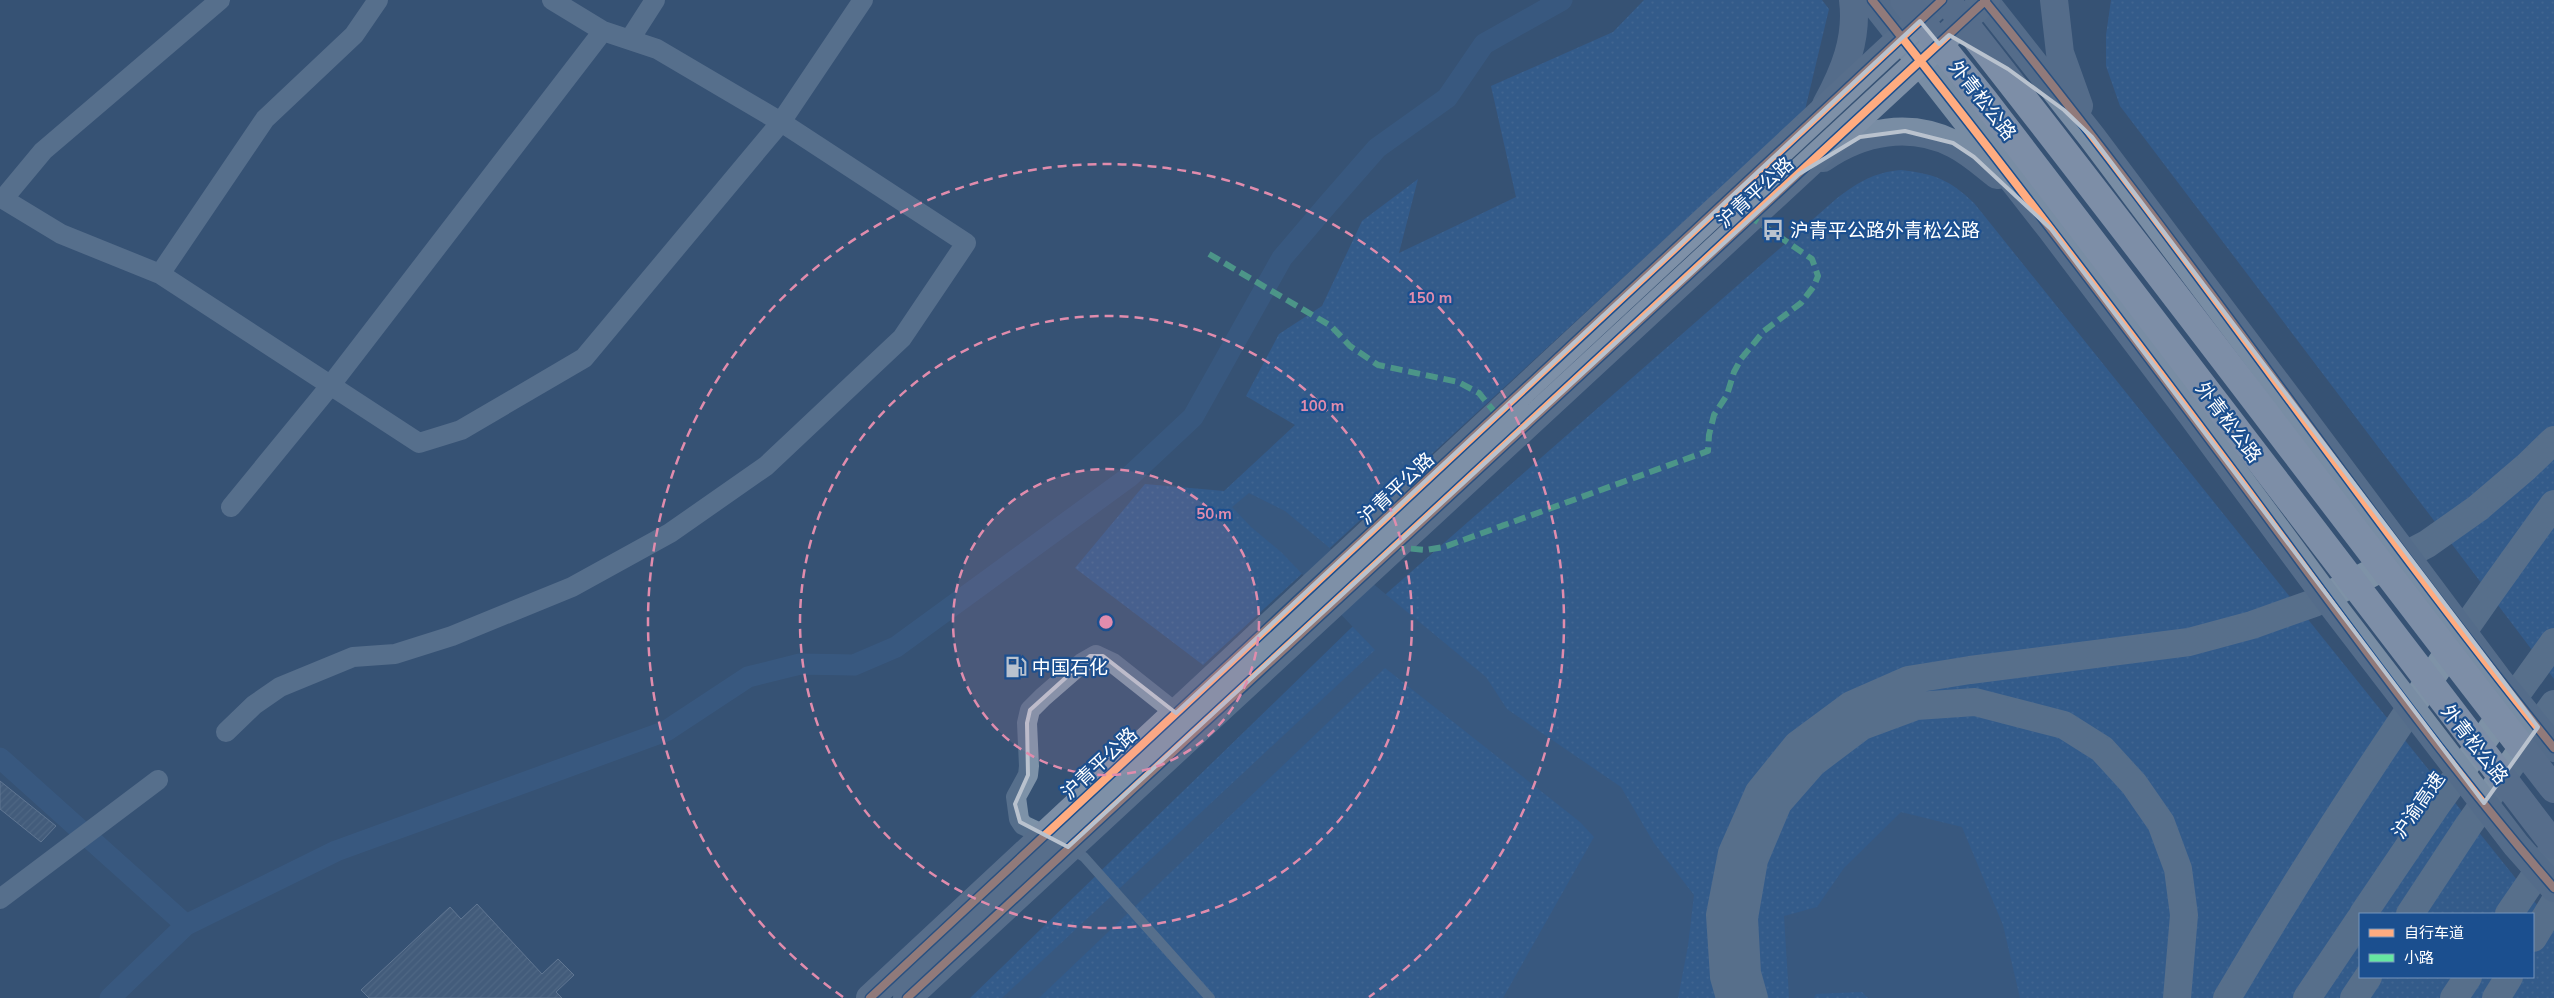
<svg xmlns="http://www.w3.org/2000/svg" width="2554" height="998" font-family="Mulish,'Noto Sans SC',sans-serif">
<style>
.grass{fill:url(#grass-dots);fill-rule:evenodd}
.water{fill:#3b618d}
.lines{fill:none;stroke-linecap:round;stroke-linejoin:round}
.canal{stroke:#3b618d;stroke-width:21}
.building{fill:url(#building-hatch);stroke:#92a2b6}
.service{stroke:#7d92a8;stroke-width:10}
.minor{stroke:#7d92a8;stroke-width:20}
.secondary{stroke:#798da4;stroke-width:28}
.trunk{stroke:#7e90a7;stroke-width:28}
.motorway{stroke:#7e92a7;stroke-width:28}
.secondary-bridge{stroke:#798da4;stroke-width:28}
.primary-bridge{stroke:#7d8ea7;stroke-width:28}
.quiet{stroke:#66e7a1;stroke-width:6;stroke-dasharray:12 6;stroke-linecap:butt}
.cycleway-casing{stroke:#1b4f8f;stroke-width:11}
.cycleway{stroke:#ffac80;stroke-width:8}
.marked{fill:none;stroke:#b9c2ce;stroke-width:4;stroke-linejoin:round}
.ring{fill:none;stroke:#e08cad;stroke-width:2.5;stroke-dasharray:9 6}
.labels{text-anchor:middle;stroke-width:4.5;stroke-linejoin:round;paint-order:stroke}
.street-label{font-size:19px;fill:#fff;stroke:#1b4f8f}
.poi-label{font-size:19px;fill:#fff;stroke:#1b4f8f;text-anchor:start}
.centre{fill:#e08cad;stroke:#1b4f8f;stroke-width:2.5}
.ring-label{font-size:15px;text-anchor:middle;font-weight:bold;fill:#e08cad;stroke:#1b4f8f;stroke-width:4.5;stroke-linejoin:round;paint-order:stroke}
</style>
<defs>
<pattern id="grass-dots" width="8" height="8" patternUnits="userSpaceOnUse" patternTransform="scale(1.25)"><rect width="8" height="8" fill="#2f66a5"/><path d="M2 2h.1M6 6h.1" fill="none" stroke="#4e7db2" stroke-width="1.8" stroke-linecap="round"/></pattern>
<pattern id="building-hatch" width="6" height="6" patternUnits="userSpaceOnUse" patternTransform="scale(1.25)"><rect width="6" height="6" fill="#526984"/><path d="M-1 1l2-2M0 6l6-6M5 7l2-2" fill="none" stroke="#6c8096"/></pattern>
</defs>
<rect width="100%" height="100%" fill="#365274"/>
<!-- grass -->
<path class="grass" d="M1644,0h178l7,9 -24,101 -602,555 -128,-97 70,-84 79,7 71,-66 -49,-29 33,-62 43,-28 40,-85 56,-42 -19,74 117,-56 -25,-111 122,-54z
M2111,0h443v679l-434,-573 -14,-40v-31z
M1901,170c33,4 48,9 73,33l580,723v72h-1584l417,-405 449,-394c21,-16 38,-27 65,-29zM2360,914h173v63h-173z"/>
<!-- water -->
<path class="water" d="M1249,493l36,18 201,166 21,32 114,78 33,56 40,52 -6,51 -10,52h-175l91,-161 -14,-15 -195,-154 -346,330h-37l373,-348 -94,-98 -30,-25 -19,-20z
M1901,812l61,15 41,98 17,73h-152l-6,-6 -46,2 -2,4h-25l-5,-82 33,-9 27,-39z"/>
<g class="lines">
<!-- canal -->
<path class="canal" d="M0,758l186,167 150,-74 330,-120 82,-54 52,-13 54,1 42,-18 233,-170 64,-60 89,-159 46,-54 49,-56 70,-50 37,-54 78,-44
M110,998l76,-73"/>
</g>
<!-- building -->
<path class="building" d="M0,781l56,45 -15,16 -41,-33z
M477,904l65,70 16,-15 16,16 -18,17 6,6h-193l-8,-8 89,-83 11,12z"/>
<g class="lines">
<!-- service -->
<path class="service" d="M1071,849l13,8 126,141"/>
<!-- minor -->
<path class="minor" d="M630,39l25,-39
M0,197l61,37 99,40 259,169 42,-13 123,-72 197,-236 82,-122
M3,199l40,-48 177,-151
M160,274l105,-155 89,-84 24,-35
M231,507l99,-121 273,-355
M226,732l28,-27 26,-18 73,-30 42,-3 57,-18 120,-49 98,-54 96,-67 136,-128 64,-95 -185,-121 -124,-73 -54,-18 -51,-31
M1055,840l-32,-15 -4,-6 -3,-22 12,-22 1,-9 -2,-43 3,-13 13,-13 39,-34 14,-8 17,8 63,50
M0,899l158,-119"/>
<!-- secondary -->
<path class="secondary" d="M1872,0l179,229 137,181
M1984,0l108,137 207,276
M2054,0l6,53 19,53
M1826,105c18,-33 32,-66 27,-105
M1823,158c39,-27 87,-36 131,-14 16,8 29,20 43,31"/>
<!-- trunk -->
<path class="trunk" d="M870,998l1072,-998
M907,998l1079,-998"/>
<!-- motorway -->
<path class="motorway" d="M2363,914l75,-111 116,-161
M2410,914l58,-88 86,-122
M2509,914l45,-66
M2533,938l21,-35
M1730,998l-6,-21 -4,-62 12,-62 27,-61 38,-47 54,-40 57,-25 62,-10 219,-28 63,-17 62,-22 113,-59 51,-36 48,-41 28,-27
M1754,998l-7,-25 -3,-55 10,-58 24,-57 35,-40 49,-37 54,-20 59,-4 89,23 38,24 32,35 27,39 17,46 6,46 -7,83
M2227,998c100,-170 210,-334 327,-494
M2307,998l53,-79
M2354,998l14,-21
M2454,998l14,-21
M2496,998l13,-21"/>
<!-- secondary-bridge -->
<path class="secondary-bridge" d="M2188,410l147,199 181,236 38,43
M2299,413l198,265 57,70"/>
<!-- primary-bridge -->
<path class="primary-bridge" d="M1904,0l80,100 570,745
M1946,0c206,260 404,528 608,789"/>
<!-- quiet -->
<path class="quiet" d="M1209,254l122,72 19,20 28,19 80,17 21,11 18,22
M1393,547l33,3 18,-3 264,-96 1,-16 5,-20 13,-20 7,-23 7,-13 23,-28 37,-28 13,-17 4,-10 -6,-17 -60,-41"/>
<!-- cycleway casing -->
<g class="cycleway-casing">
<path id="cycleway" d="M1872,0c128,160 251,323 373,487 100,135 199,274 309,401
M1984,0c199,242 373,504 570,748
M870,998l1072,-998
M907,998l1079,-998"/>
</g>
<!-- cycleway -->
<use href="#cycleway" class="cycleway"/>
</g>
<!-- marked area -->
<path d="M0 0H2554V998H0ZM1920,21l19,23 10,-9 59,34 56,41 28,27 446,590 -54,76 -433,-574 -77,-72 -21,-14 -48,-12 -45,6 -61,37 -731,673 -48,-25 -5,-18 13,-29 -1,-52 3,-13 52,-47 8,-7h13l73,57z" fill="#365274" fill-opacity=".55" fill-rule="evenodd"/>
<path class="marked" d="M1920,21l19,23 10,-9 59,34 56,41 28,27 446,590 -54,76 -433,-574 -77,-72 -21,-14 -48,-12 -45,6 -61,37 -731,673 -48,-25 -5,-18 13,-29 -1,-52 3,-13 52,-47 8,-7h13l73,57z"/>
<!-- distance rings -->
<circle cx="1106" cy="622" r="153" fill="#e08cad" fill-opacity=".12"/>
<g class="ring">
<circle cx="1106" cy="622" r="153"/>
<circle cx="1106" cy="622" r="306"/>
<path d="M843 997A458 458 0 1 1 1369 997"/>
</g>
<!-- icons -->
<defs>
<g id="bus-bare" transform="scale(1.725)"><path d="M-5-6H5V4H4V6H2V4H-2V6H-4V4H-5ZM-3.5-4V0h7V-4ZM-3.5 1.2v1.5H-2V1.2ZM2 1.2v1.5H3.5V1.2Z" fill="#b9c2ce" stroke="#1b4f8f" stroke-width="2.5" paint-order="stroke"/></g>
<g id="fuel-bare" transform="scale(1.725)"><path d="M-5.5-6h7V0h2V4h1.3V-2.5L3-4.5l.8-.8L6-3V5H2.5V1h-1V6h-7ZM-4.2-4.7v3.2H.2V-4.7Z" fill="#b9c2ce" stroke="#1b4f8f" stroke-width="2.5" paint-order="stroke"/></g>
</defs>
<g fill-rule="evenodd">
<use href="#bus-bare" x="1773" y="230"/>
<use href="#fuel-bare" x="1016" y="667"/>
</g>
<g class="labels">
<!-- street labels -->
<g class="street-label">
<text transform="translate(1983 100) rotate(52)" y="7">外青松公路</text>
<text transform="translate(1755 192) rotate(-42)" y="7">沪青平公路</text>
<text transform="translate(2229 422) rotate(53)" y="7">外青松公路</text>
<text transform="translate(1396 488) rotate(-43)" y="7">沪青平公路</text>
<text transform="translate(2475 744) rotate(52)" y="7">外青松公路</text>
<text transform="translate(1099 763) rotate(-43)" y="7">沪青平公路</text>
<text transform="translate(2418 805) rotate(-55)" y="7">沪渝高速</text>
</g>
<!-- poi labels -->
<g class="poi-label">
<text x="1790" y="237">沪青平公路外青松公路</text>
<text x="1032" y="674">中国石化</text>
</g>
</g>
<circle cx="1106" cy="622" r="8" class="centre"/>
<g class="ring-label">
<text x="1430" y="303">150 m</text>
<text x="1322" y="411">100 m</text>
<text x="1214" y="519">50 m</text>
</g>
<!-- legend -->
<rect x="2359" y="913" width="175" height="65" fill="#1b4f8f" stroke="#7695bc"/>
<rect x="2369" y="929" width="25" height="8" fill="#ffac80" stroke="#7695bc"/>
<text x="2404" y="938" font-size="15" fill="#ffffff">自行车道</text>
<rect x="2369" y="954" width="25" height="8" fill="#66e7a1" stroke="#7695bc"/>
<text x="2404" y="963" font-size="15" fill="#ffffff">小路</text>
</svg>
